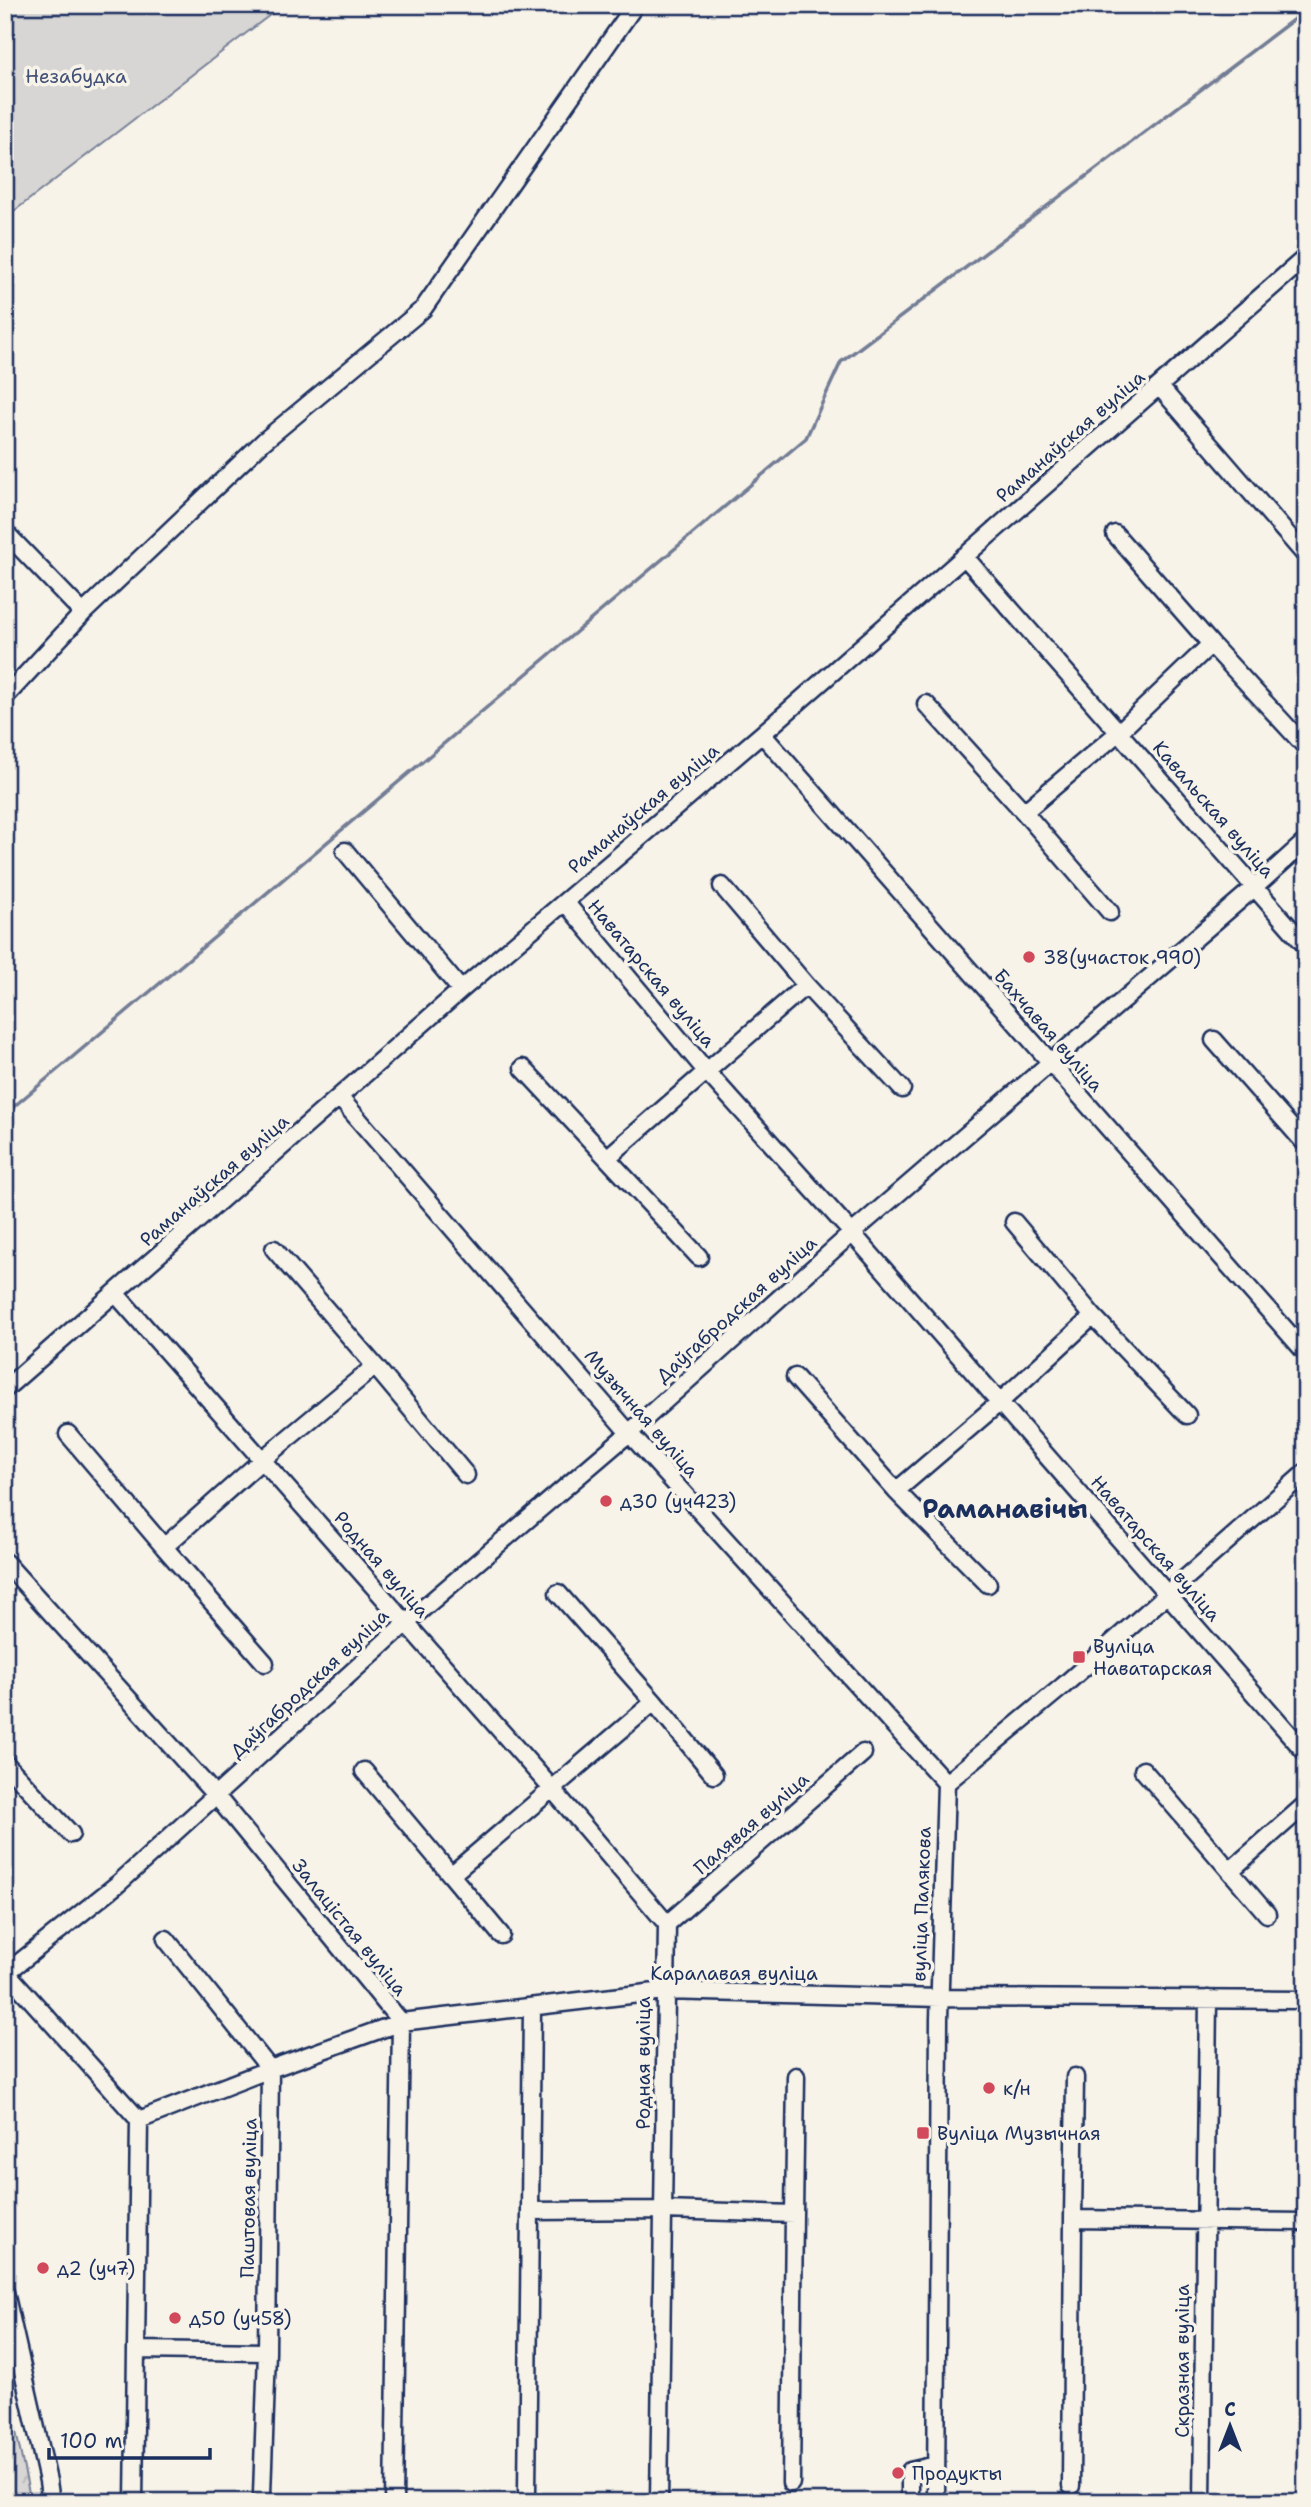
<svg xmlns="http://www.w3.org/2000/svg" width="1311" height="2507" font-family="'Shantell Sans',sans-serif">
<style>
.forest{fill:url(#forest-crowns);stroke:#798299;stroke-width:2}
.garden{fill:#d7d6d4;stroke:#798299;stroke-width:2}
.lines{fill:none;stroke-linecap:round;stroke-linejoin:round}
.stream{stroke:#727c95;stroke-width:3.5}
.minor-casing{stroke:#1b2f5e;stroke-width:21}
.minor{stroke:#f7f3e8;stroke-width:16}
.poi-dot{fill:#d1495b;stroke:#f7f3e8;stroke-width:2.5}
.labels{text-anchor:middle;stroke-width:7;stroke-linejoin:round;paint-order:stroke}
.park-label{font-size:19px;fill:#415076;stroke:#f7f3e8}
.street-label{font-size:19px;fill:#1b2f5e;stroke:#f7f3e8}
.poi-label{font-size:19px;fill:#1b2f5e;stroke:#f7f3e8;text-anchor:start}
.district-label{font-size:26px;font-weight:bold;fill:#1b2f5e;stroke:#f7f3e8}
</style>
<defs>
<pattern id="forest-crowns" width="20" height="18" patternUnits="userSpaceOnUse" patternTransform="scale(1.75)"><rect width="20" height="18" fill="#d7d6d4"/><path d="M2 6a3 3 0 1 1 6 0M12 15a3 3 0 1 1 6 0" fill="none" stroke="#b8b8b8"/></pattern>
</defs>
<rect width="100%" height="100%" fill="#f7f3e8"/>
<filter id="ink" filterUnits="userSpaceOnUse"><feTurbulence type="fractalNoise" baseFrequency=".0143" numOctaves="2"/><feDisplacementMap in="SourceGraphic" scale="14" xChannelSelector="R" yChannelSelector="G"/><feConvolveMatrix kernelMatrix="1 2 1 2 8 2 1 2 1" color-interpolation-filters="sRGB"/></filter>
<g filter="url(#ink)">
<!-- forest -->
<path class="forest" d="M5,2380l26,122h-26z"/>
<!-- garden -->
<path class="garden" d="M5,5h278l-278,213z"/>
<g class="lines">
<!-- stream -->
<path class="stream" d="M5,1114l801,-676 35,-76 465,-352"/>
<!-- minor casing -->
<g class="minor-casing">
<path id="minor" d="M1159,386l147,170
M5,532l78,81
M964,556l342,390
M1211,644l92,100
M5,697l78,-84 181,-172 159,-132 212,-304
M926,704l98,108 95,-80 92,-88 -96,-110
M762,734l544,619
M1024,812l86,100
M345,851l116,139
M565,902l142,170 145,161 454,520
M806,985l96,104
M1214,1040l89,101 3,-2
M523,1068l84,90 199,-173 -84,-99
M340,1098l289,335 317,350
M607,1158l92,99
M116,1294l437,496 114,134 -8,578
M1093,1316l94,99
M375,1366l91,109
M795,1377l101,114 104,-89 93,-86 -79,-94
M5,1389l456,-399 301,-256 544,-477
M68,1434l96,113 99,-88 112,-93 -101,-117
M896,1491l92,93
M164,1547l101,116
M5,1562l212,235 184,225 -7,480
M654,1702l60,73
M5,1763l66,71
M1143,1770l87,101 76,-67
M364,1771l87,104 203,-173 -96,-109
M1230,1871l37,43
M451,1875l50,60
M667,1924l196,-171
M166,1939l104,130 -3,283 -5,142
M5,1974l114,-91 287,-260 223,-190 223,-200 403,-346 51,-46
M8,1974l131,146 -5,382
M532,2007l-2,204 133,-1 131,4 2,-138
M1075,2077l-2,142 233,3
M139,2120l131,-51 131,-47 263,-31 276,7 366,2
M5,2292l43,189 3,21
M138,2350l129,2
M791,2483l3,-269
M1071,2486l2,-267
M527,2492l3,-281
M910,2502v-31l26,-6
M936,2502l3,-483 7,-236 117,-97 243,-214
M1202,2502l6,-503"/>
</g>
<!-- minor -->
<use href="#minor" class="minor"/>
</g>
</g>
<!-- markers -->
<g class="poi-dot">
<circle cx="1029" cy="957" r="7"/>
<circle cx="606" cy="1501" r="7"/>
<rect x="1072" y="1650" width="14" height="14" rx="3.5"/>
<circle cx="989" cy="2088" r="7"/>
<rect x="916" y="2126" width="14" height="14" rx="3.5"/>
<circle cx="43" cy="2268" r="7"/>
<circle cx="175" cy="2318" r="7"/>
<circle cx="898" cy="2473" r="7"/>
</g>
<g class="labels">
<!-- park labels -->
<g class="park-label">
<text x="76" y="83">Незабудка</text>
</g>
<!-- street labels -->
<g class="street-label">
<text transform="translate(1070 436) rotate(-41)" y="7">Раманаўская вуліца</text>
<text transform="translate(643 808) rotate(-40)" y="7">Раманаўская вуліца</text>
<text transform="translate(1214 809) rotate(49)" y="7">Кавальская вуліца</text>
<text transform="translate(652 973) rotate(50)" y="7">Наватарская вуліца</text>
<text transform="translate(1049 1030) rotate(49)" y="7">Бахчавая вуліца</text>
<text transform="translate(214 1180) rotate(-41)" y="7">Раманаўская вуліца</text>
<text transform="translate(736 1309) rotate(-42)" y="7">Даўгабродская вуліца</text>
<text transform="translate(642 1413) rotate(49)" y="7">Музычная вуліца</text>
<text transform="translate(1156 1548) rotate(49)" y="7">Наватарская вуліца</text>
<text transform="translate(382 1564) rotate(49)" y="7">Родная вуліца</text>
<text transform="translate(309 1683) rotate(-43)" y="7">Даўгабродская вуліца</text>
<text transform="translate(751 1823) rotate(-41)" y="7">Палявая вуліца</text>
<text transform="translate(921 1904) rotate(-88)" y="7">вуліца Палякова</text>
<text transform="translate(350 1927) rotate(51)" y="7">Залацістая вуліца</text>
<text x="734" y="1980">Каралавая вуліца</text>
<text transform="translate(643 2063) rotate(-90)" y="7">Родная вуліца</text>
<text transform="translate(248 2198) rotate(-89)" y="7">Паштовая вуліца</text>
<text transform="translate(1182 2361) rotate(-90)" y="7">Скразная вуліца</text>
</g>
<!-- poi labels -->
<g class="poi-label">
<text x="1043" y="964">38(участок 990)</text>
<text x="620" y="1508">д30 (уч423)</text>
<text x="1093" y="1653">Вуліца<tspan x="1093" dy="22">Наватарская</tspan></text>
<text x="1003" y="2095">к/н</text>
<text x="937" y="2140">Вуліца Музычная</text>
<text x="57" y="2275">д2 (уч7)</text>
<text x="189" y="2325">д50 (уч58)</text>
<text x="912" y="2480">Продукты</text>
</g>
<!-- district labels -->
<g class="district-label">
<text x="1005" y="1518">Раманавічы</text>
</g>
</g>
<!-- margin -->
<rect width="1311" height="2507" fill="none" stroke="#f7f3e8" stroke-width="28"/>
<rect x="14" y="14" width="1283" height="2479" fill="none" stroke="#1b2f5e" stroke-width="2.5" filter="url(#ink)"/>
<!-- north arrow -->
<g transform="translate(1230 2426)" stroke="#f7f3e8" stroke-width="5" paint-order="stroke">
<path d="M0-5L12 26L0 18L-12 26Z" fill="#1b2f5e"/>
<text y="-10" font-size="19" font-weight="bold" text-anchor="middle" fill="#1b2f5e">С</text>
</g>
<!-- scale -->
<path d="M49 2448v10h161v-10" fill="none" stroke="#1b2f5e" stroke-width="3.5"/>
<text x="60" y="2448" font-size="21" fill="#1b2f5e" stroke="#f7f3e8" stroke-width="5" paint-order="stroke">100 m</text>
</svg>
